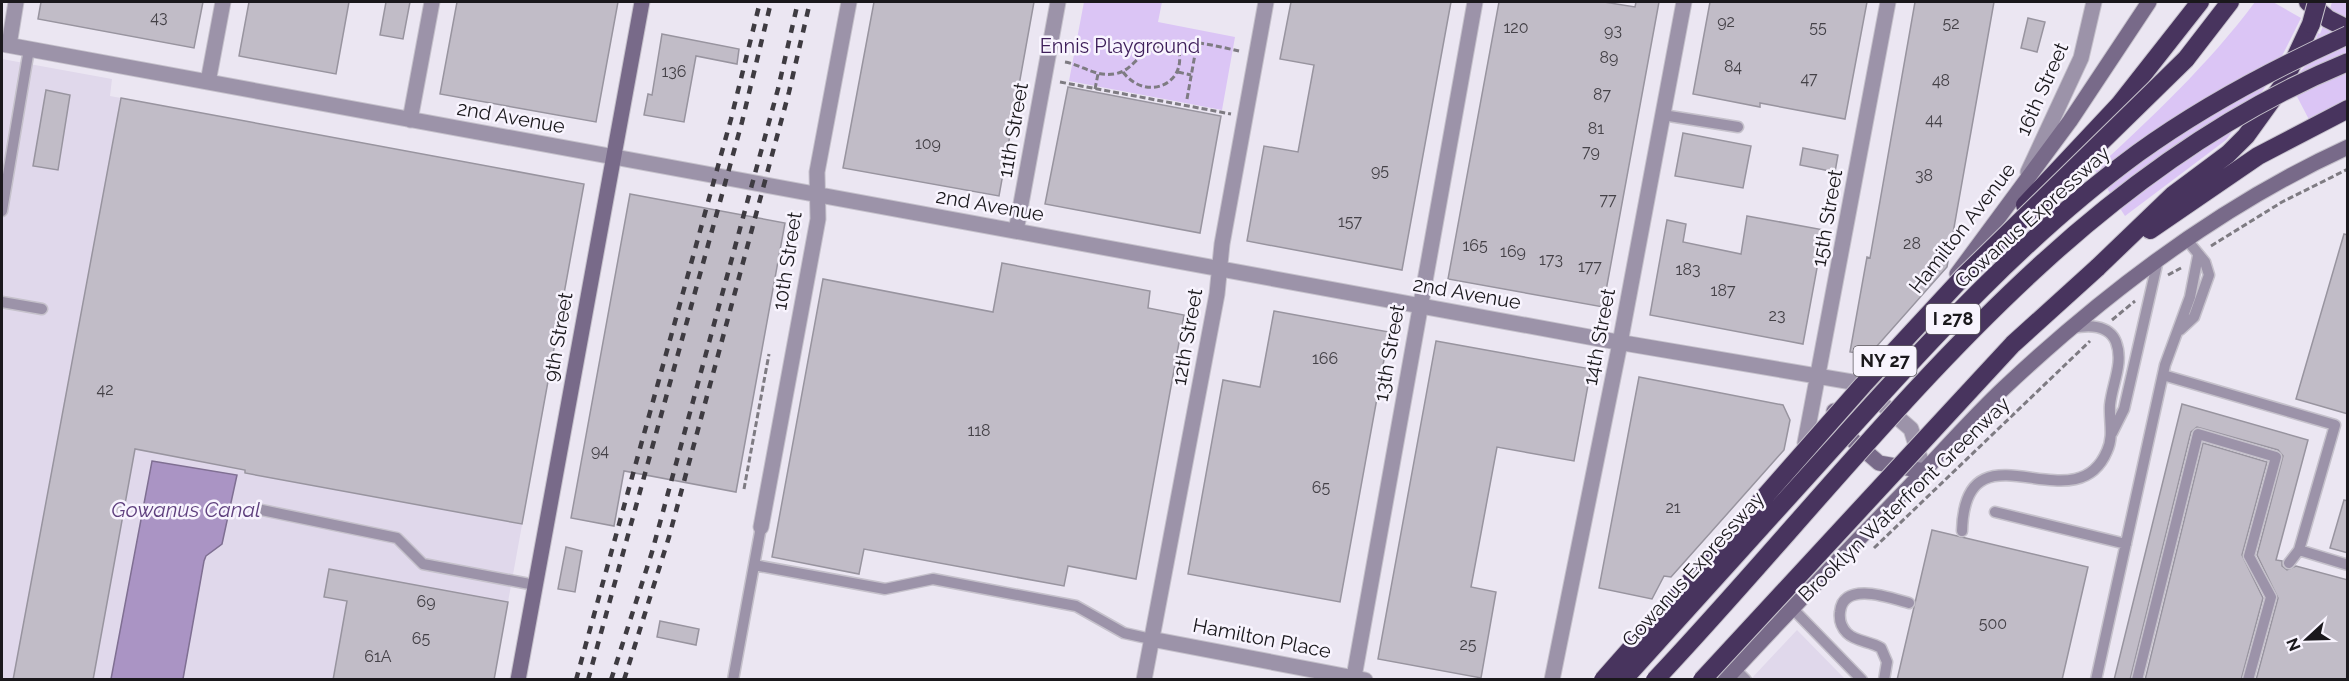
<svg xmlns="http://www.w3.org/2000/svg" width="2349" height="681" font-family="Raleway,sans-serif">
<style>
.built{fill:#e0d8eb}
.green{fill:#dbc5f5}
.water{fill:#aa94c4;stroke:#7f6f92;stroke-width:1.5}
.building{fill:#c1bcc7;stroke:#98949f;stroke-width:1.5}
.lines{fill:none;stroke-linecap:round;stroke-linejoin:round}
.service-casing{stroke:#c5c1cb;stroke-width:13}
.minor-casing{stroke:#c5c1cb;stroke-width:17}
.secondary-casing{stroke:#c5c1cb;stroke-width:17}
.motorway-casing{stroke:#c5c1cb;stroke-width:20}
.path{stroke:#7e7b82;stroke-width:3;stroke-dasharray:6 3;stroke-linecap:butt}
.service{stroke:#9c93a9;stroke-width:10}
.minor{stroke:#9c93a9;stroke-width:15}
.secondary{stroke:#786a89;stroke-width:15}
.motorway{stroke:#48345e;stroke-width:18}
.rail{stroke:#3e3b41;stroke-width:4.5;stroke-dasharray:8 8;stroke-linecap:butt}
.motorway-bridge-casing{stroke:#c5c1cb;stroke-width:20;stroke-linecap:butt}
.motorway-bridge{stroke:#48345e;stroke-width:18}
.labels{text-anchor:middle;stroke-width:5;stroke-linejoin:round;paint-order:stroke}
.number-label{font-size:16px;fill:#444147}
.shield{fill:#f8f4fe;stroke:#5d5a60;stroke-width:1.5}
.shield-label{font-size:18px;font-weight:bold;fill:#1a181c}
.park-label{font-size:20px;fill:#3f205b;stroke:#f8f4fe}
.street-label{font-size:20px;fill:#1a181c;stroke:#f8f4fe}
.water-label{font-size:21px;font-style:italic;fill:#5f407e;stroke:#f8f4fe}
</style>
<rect width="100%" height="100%" fill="#ebe6f2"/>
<!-- built -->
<path class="built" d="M2,59l110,20 -2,17 474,88 -90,495h-311l20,-118 12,-13 22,-72 -84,-15 -42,218h-109z
M1797,630l48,49h-94z"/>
<!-- green -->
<path class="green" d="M1084,2h78l-4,20 77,15 -13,73 -153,-29z
M2255,2h18l28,16 -32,64 -43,58 -101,76 -30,-46c57,-53 113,-105 160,-168z
M2332,2h15v18l-17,-11z
M2323,26l24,14v79l-30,16 -27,-52 19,-21 9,-29 2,1z"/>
<!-- water -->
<path class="water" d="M152,461l85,14 -15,69 -16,12 -2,5 -21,118h-72z"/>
<!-- building -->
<path class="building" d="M41,2h162l-9,46 -156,-29z
M249,2h100l-13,72 -97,-18z
M386,2h24l-7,37 -23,-4z
M457,2h161l-22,120 -156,-28z
M874,2h160l-35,194 -156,-28z
M1291,2h160l-49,268 -155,-29 17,-95 34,6 16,-87 -34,-6z
M1499,2h105l31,5 1,-5h23l-56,305 -155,-28z
M1710,2h157l-22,117 -85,-16v4l-67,-13z
M1915,2h79l-47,265 -78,88 -19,-3 17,-95 3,1z
M2028,18l17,4 -8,30 -16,-4z
M662,34l77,15 -2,15 -41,-8 -12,66 -40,-7 4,-21 4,1z
M1068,87l153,29 -21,117 -155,-29z
M46,90l24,5 -12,75 -25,-4z
M121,98l463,86 -62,340 -277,-51v-3l-110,-21 -42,231h-80z
M1683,133l68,13 -8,42 -68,-12z
M1803,148l35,7 -3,17 -35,-7z
M630,194l155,29 -49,269 -112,-21 -10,55 -43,-8z
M1747,216l77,14 -21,114 -153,-29 17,-95 19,4 -3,18 58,12z
M2344,234l4,1v179l-52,-15z
M1002,263l148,28 -2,17 36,7 -48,264 -68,-13 -4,20 -200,-37 -5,25 -87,-17 51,-278 170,33z
M1274,311l115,21 -49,270 -152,-28 35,-194 37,7z
M1436,341l155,28 -17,92 -77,-14 -26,140 25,5 -15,86 -103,-19z
M1639,377l144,28 7,15 -6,30 -113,127 -7,-1 -12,23 -53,-11z
M2182,404l126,36 -32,120 6,1v5l5,4 9,-4 52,14v100h-92l22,-82 -21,-43 26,-99 -5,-6 -81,-23 -6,5 -61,248h-16z
M2203,443l64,19 -25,93 21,43 -22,82h-96z
M2344,500l4,1v52l-18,-5z
M1932,530l156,37 -26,113h-165z
M566,547l16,4 -7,41 -17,-3z
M329,569l179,33 -14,78h-161l14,-79 -23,-4z
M660,621l39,8 -3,16 -39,-8z"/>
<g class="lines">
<!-- service casing -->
<g class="service-casing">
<path id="service" d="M1663,115l75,12
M2,211l27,-162
M2,302l40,7
M2180,330l14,-13 15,-42 -4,-13 -18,-22
M2163,375l172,50 -36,125 49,15
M2112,433l12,-24 34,-149
M257,509l140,29 26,26 112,21
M1995,512l131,32
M1962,531c3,-115 113,-3 145,-80 7,-15 2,-30 3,-46 2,-21 14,-42 6,-63 -7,-18 -29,-17 -44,-14
M2289,563l10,-13
M754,565l131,24 48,-10 143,27 48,27 27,6
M1792,608l70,72
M1735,669l11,11
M733,680l28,-153
M1884,680l3,-18 -6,-14c-11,-7 -25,-6 -34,-15 -6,-6 -8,-13 -7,-21 3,-32 51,-14 69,-9
M2096,680l69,-315 25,-68 8,-41
M2137,680l61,-246 78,23 -27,99 22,41 -23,83"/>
</g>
<!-- minor casing -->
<g class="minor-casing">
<path id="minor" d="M2,44l1598,295 258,44 53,46 13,42
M9,45l7,-43
M208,82l15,-80
M410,120l22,-118
M2028,172l53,-114 13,-56
M1016,231l42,-229
M1805,443l83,-441
M761,527l57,-308 -1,-47 32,-170
M1151,639l214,41
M1354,677l121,-675
M1144,680l73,-386 5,-50 44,-242
M1552,680l68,-337 64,-341"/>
</g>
<!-- secondary casing -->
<g class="secondary-casing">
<path id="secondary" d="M1957,274l113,-153 79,-119
M1834,411l14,25 31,27 45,8
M518,680l124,-678
M1725,680c60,-65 121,-128 182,-191 32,-33 63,-69 97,-101 101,-95 217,-183 344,-241"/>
</g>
<!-- motorway casing -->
<g class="motorway-casing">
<path id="motorway" d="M2308,2l20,17 20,10
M2186,59l44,-57
M2025,205l94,-100 81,-103
M2150,230l108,-74 90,-47
M2097,268l76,-73 55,-41 18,-18 36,-50 29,-62"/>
</g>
<!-- path -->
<path class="path" d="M1065,62c17,3 30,15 49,12 14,-2 19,-12 30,-20 29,-20 63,-10 95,-3
M1123,72c24,32 70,10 53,-29
M1178,72l13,3
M1060,82l171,32
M1095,89l3,-15
M1187,99l10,-56
M2211,246l71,-44 66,-33
M2168,275l13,-7
M2112,320l23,-19
M744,489l25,-135
M1874,548l216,-207"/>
<!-- service -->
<use href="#service" class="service"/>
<!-- minor -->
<use href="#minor" class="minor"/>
<!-- secondary -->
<use href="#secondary" class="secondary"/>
<!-- motorway -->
<use href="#motorway" class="motorway"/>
<!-- rail -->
<path class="rail" d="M576,680l155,-561 29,-117
M588,680l154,-558 29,-120
M611,680l41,-128 126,-463 20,-87
M624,680l45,-143 120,-445 21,-90"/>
<!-- motorway-bridge casing -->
<g class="motorway-bridge-casing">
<path id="motorway-bridge" d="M2311,24l6,-22
M1603,680l260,-295 99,-107 224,-219
M1623,680c73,-80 145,-161 218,-241 91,-101 186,-205 297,-286 65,-47 137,-85 210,-118
M1655,680c211,-223 399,-498 693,-618
M1702,680l311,-336 84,-76"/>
</g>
<!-- motorway-bridge -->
<use href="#motorway-bridge" class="motorway-bridge"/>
</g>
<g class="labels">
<!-- number labels -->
<g class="number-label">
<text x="159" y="23">43</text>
<text x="1726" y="27">92</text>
<text x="1951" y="29">52</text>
<text x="1516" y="33">120</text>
<text x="1818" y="33">55</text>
<text x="1613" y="36">93</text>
<text x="1609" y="63">89</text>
<text x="1733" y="72">84</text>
<text x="674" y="77">136</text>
<text x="1809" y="84">47</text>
<text x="1941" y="86">48</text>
<text x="1602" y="100">87</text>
<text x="1934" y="125">44</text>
<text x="1596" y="134">81</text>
<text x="928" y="149">109</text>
<text x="1591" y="157">79</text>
<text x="1380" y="176">95</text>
<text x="1924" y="181">38</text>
<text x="1608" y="205">77</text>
<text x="1350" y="227">157</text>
<text x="1912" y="249">28</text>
<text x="1475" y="251">165</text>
<text x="1513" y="257">169</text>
<text x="1551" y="265">173</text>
<text x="1590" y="272">177</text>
<text x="1688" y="275">183</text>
<text x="1723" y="296">187</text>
<text x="1777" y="321">23</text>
<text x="1325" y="364">166</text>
<text x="105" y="395">42</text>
<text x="979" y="436">118</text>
<text x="600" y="456">94</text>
<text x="1321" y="493">65</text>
<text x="1673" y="513">21</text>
<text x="426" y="607">69</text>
<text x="1993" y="629">500</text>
<text x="421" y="644">65</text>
<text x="1468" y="650">25</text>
<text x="378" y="662">61A</text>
</g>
<!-- shield labels -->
<g class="shield">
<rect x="1926" y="304" width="54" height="30" rx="4.5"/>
<rect x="1853.5" y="346" width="63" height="30" rx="4.5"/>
</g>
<g class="shield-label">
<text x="1953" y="325">I 278</text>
<text x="1885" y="367">NY 27</text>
</g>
<!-- park labels -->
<g class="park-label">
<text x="1120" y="53">Ennis Playground</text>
</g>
<!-- street labels -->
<g class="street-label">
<text transform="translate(2042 89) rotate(-66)" y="7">16th Street</text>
<text transform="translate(511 117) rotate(10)" y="7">2nd Avenue</text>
<text transform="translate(1013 130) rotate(-80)" y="7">11th Street</text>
<text transform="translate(990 205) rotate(10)" y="7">2nd Avenue</text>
<text transform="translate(2032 217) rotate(-42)" y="7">Gowanus Expressway</text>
<text transform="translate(1827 218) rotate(-80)" y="7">15th Street</text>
<text transform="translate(1962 228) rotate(-52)" y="7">Hamilton Avenue</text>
<text transform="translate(787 261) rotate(-81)" y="7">10th Street</text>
<text transform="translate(1467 293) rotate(10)" y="7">2nd Avenue</text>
<text transform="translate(558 337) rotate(-80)" y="7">9th Street</text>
<text transform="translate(1187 337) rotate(-80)" y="7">12th Street</text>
<text transform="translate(1599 337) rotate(-79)" y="7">14th Street</text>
<text transform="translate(1389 353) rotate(-80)" y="7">13th Street</text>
<text transform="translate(1904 499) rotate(-44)" y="7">Brooklyn Waterfront Greenway</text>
<text transform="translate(1693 569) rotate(-48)" y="7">Gowanus Expressway</text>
<text transform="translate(1262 638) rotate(11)" y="7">Hamilton Place</text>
</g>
<!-- water labels -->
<g class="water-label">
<text x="186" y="517">Gowanus Canal</text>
</g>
</g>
<!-- border -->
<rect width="2349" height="681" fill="none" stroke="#1a181c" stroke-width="6"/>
<!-- north arrow -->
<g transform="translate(2307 639) rotate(248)" stroke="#f8f4fe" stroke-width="4.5" paint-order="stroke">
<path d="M0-4.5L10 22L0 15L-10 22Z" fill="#1a181c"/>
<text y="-9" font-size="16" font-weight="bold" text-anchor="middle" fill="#1a181c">N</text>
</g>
</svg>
